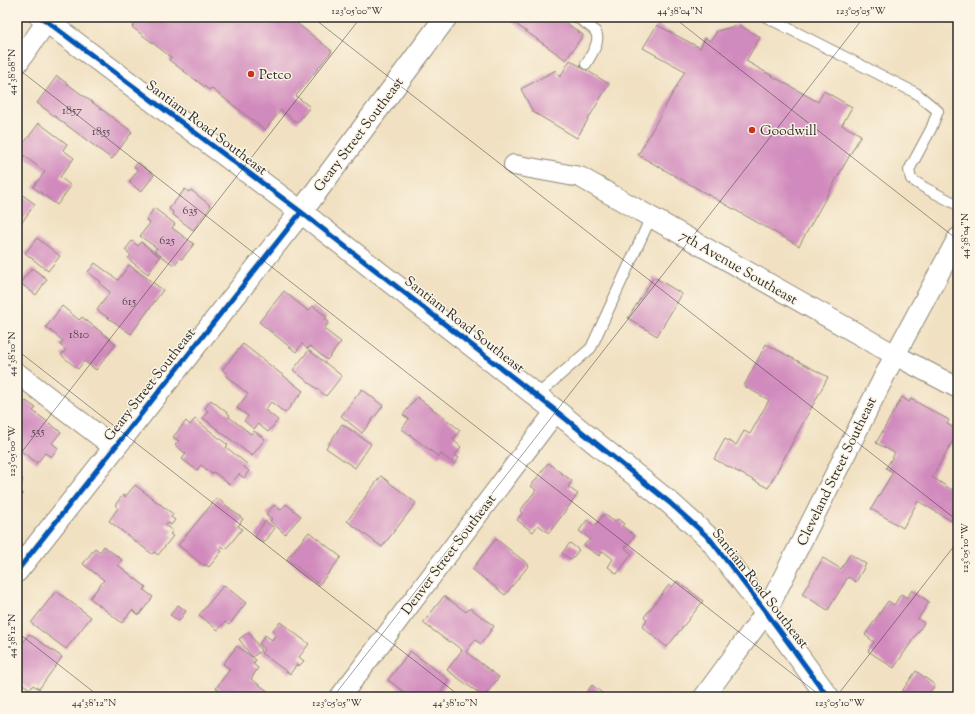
<svg xmlns="http://www.w3.org/2000/svg" width="975" height="714" font-family="'Sorts Mill Goudy',serif">
<style>
.building{fill:#d18abd}
.lines{fill:none;stroke-linecap:round;stroke-linejoin:round}
.lane-casing{stroke:#8e8676;stroke-width:12}
.street-casing{stroke:#8e8676;stroke-width:22}
.secondary-casing{stroke:#8e8676;stroke-width:24}
.lane{stroke:#fff;stroke-width:10}
.street{stroke:#fff;stroke-width:20}
.secondary{stroke:#fff;stroke-width:22}
.cycleway-casing{stroke:#fcf5e5;stroke-width:8}
.cycleway{stroke:#0057b8;stroke-width:5}
.ticks{fill:none;stroke:#2b2b2b;stroke-width:1;stroke-opacity:0.45}
.poi-dot{fill:#c8321e;stroke:#fcf5e5;stroke-width:1.5}
.labels{text-anchor:middle;stroke-width:3;stroke-linejoin:round;paint-order:stroke}
.number-label{font-size:12px;fill:#544350}
.poi-label{font-size:14px;fill:#2b2b2b;stroke:#fcf5e5;text-anchor:start}
.street-label{font-size:14px;fill:#2b2b2b;stroke:#fcf5e5}
.neatline{fill:none;stroke:#2b2b2b;stroke-width:1.5}
.ticks-label{font-size:10px;text-anchor:middle;fill:#2b2b2b}
</style>
<rect width="100%" height="100%" fill="#fcf5e5"/>
<filter id="ink" filterUnits="userSpaceOnUse"><feTurbulence type="fractalNoise" baseFrequency=".025" numOctaves="2"/><feDisplacementMap in="SourceGraphic" scale="8" xChannelSelector="R" yChannelSelector="G"/><feConvolveMatrix kernelMatrix="1 2 1 2 8 2 1 2 1" color-interpolation-filters="sRGB"/></filter>
<filter id="wash" filterUnits="userSpaceOnUse"><feTurbulence type="fractalNoise" baseFrequency=".012" numOctaves="4" result="noise"/><feDisplacementMap in="SourceGraphic" scale="16" xChannelSelector="R" yChannelSelector="G"/><feGaussianBlur stdDeviation="0.9" result="paint"/><feColorMatrix in="noise" values="0 0 0 0 0 0 0 0 0 0 0 0 0 0 0 0 0 1.4 0 .05"/><feComposite in="paint" operator="in"/></filter>
<g filter="url(#wash)">
<rect width="100%" height="100%" fill="#f1e1c2"/>
<g id="blocks">
<!-- building -->
<path class="building" d="M140,17h149l43,34 -36,45 14,11 -13,16 -16,-13 -16,20 -54,-42 -2,2 -40,-30 2,-3 -39,-30z
M506,17h52l25,18 -17,25z
M657,25l43,23 5,-10 6,3 6,-10 22,-6 21,12 -14,24 72,41 6,-11 28,16 -10,18 19,10 -62,111 -161,-91 47,-84 -42,-23z
M570,60l39,24 -32,54 -44,-26 -12,-23 35,-19 4,7z
M57,76l75,56 -20,27 -75,-56z
M39,123l28,21 -4,6 11,8 -14,19 11,9 -14,19 -24,-18 12,-15 -27,-21z
M138,162l16,13 -13,17 -12,-10 9,-12 -4,-3z
M185,189l4,3 2,-2 20,16 -18,24 -21,-16 1,-2 -4,-3z
M17,191l18,13 -18,25z
M154,208l21,16 -3,4 22,16 -12,15 -2,-1 -6,7 -20,-14 3,-3 -17,-12 10,-13 -4,-3z
M37,238l23,18 -12,15 -23,-18z
M132,241l6,5 3,-4 19,15 -12,17 -20,-15 3,-4 -6,-5z
M95,263l23,17 11,-15 34,25 -32,44 -34,-24 13,-18 -10,-8 1,-2 -13,-10z
M32,268l15,11 -11,16 -16,-12z
M654,277l28,17 -25,42 -29,-18z
M284,291l24,20 5,-5 14,11 -2,2 4,3 -5,7 17,13 -14,18 -17,-14 -2,3 -6,-5 -6,8 -37,-30z
M62,306l17,14 3,-3 34,27 -20,26 -12,-9 -6,8 -17,-14 5,-5 -6,-5 3,-4 -17,-14z
M243,344l60,47 -18,22 -14,-11 -6,8 13,10 -10,12 -10,-8 -4,5 -10,-8 4,-5 -11,-8 11,-14 -22,-18 2,-2 -6,-4z
M766,344l62,33 -60,111 -54,-29 11,-20 11,6 8,-14 6,3 19,-34 -25,-14z
M309,350l33,26 -16,20 -33,-26z
M362,389l21,17 -21,27 -21,-17z
M417,397l43,33 -7,10 8,7 -6,8 4,3 -5,6 -13,-10 -2,3 -37,-28 7,-10 -6,-4z
M902,397l7,5 2,-3 38,21 -2,4 11,6v2l-26,45 20,13 6,-10v33l-5,9 -35,-21 -15,27 -32,-19 22,-37 -7,-4 9,-15 -19,-10z
M17,400l6,4 3,-3 10,7 -3,3 28,21 -9,11 6,5 -7,9 -6,-4 -8,10 -20,-15v-16l2,-2 -2,-2z
M211,400l19,15 -1,2 22,17 3,-3 11,8 -13,17 -49,-38 5,-7 -3,-3z
M195,419l33,26 -2,2 21,17 -3,3 5,4 -5,7 -5,-4 -9,11 -16,-13 -2,2 -11,-9 -4,5 -15,-11 4,-5 -11,-9 4,-4 -6,-4 13,-16 4,4z
M342,424l29,20 -16,24 -29,-20z
M548,463l24,18 -4,6 10,7 -29,39 -11,-8 -5,7 -16,-12 5,-7 -2,-2 16,-21 -5,-4z
M17,475l6,5 -6,8z
M381,476l35,27 -34,44 -35,-26z
M135,485l38,29 -2,3 4,3 -4,5 -3,-2 -3,2 8,6 -3,3 3,2 -15,19 -4,-3 -2,2 -43,-33 9,-13 -3,-3 8,-10 2,2z
M17,489l6,5 -6,8z
M217,498l26,21 -5,7 4,3 -16,20 -5,-3 -2,2 3,3 -13,16 -4,-3 -1,2 -26,-21z
M286,504l15,12 -16,18 -15,-13 2,-2 -6,-5 8,-9 7,5z
M604,514l11,8 3,-3 6,5 -2,2 13,10 -10,12 7,6 -15,20 -9,-7 5,-8 -10,-8 -4,5 -15,-11 6,-6 -11,-8 8,-11 8,6z
M265,521l10,7 -11,15 -9,-6z
M309,532l32,25 -22,28 -32,-26z
M496,539l33,26 -24,30 -33,-26z
M570,543l9,7 -8,10 -9,-7z
M104,546l18,14 -4,5 28,22 -2,3 9,7 -14,18 -7,-5 -10,13 -32,-25 14,-18 -21,-16 12,-16 5,4z
M850,554l16,10 -10,18 -8,-5 -20,33 -26,-16 21,-36 18,11z
M677,581l26,20 -36,46 -25,-20 5,-8 -3,-2 25,-32 3,2z
M224,585l22,18 -17,22 -4,-3 -7,8 -19,-15z
M912,590l17,12 -11,17 6,4 -30,45 -26,-17 6,-9 -9,-7 23,-34 6,4 7,-11 6,4z
M56,591l35,26 -25,32 -35,-26z
M444,596l22,16 4,-4 24,18 -13,18 -6,-4 -9,12 33,25 -15,20 -37,-27 15,-20 -12,-9 -1,1 -26,-19z
M178,605l8,6 -7,10 -9,-6z
M280,622l29,22 -10,13 5,4 -5,5 -2,-2 -7,10 -29,-21 4,-4 -6,-5 6,-9 7,5 4,-6 -4,-3z
M249,632l12,19 -9,6 -13,-18z
M29,634l33,23 -23,32 -6,-4 -3,4 -13,-9v-29z
M237,646l19,14 -3,4 5,4 -7,11 25,18h-52l-3,-2 2,-2 -7,-5 14,-19 -7,-5z
M410,651l39,29 -12,17h-26l-23,-17z
M916,671l19,14 -9,12h-28z
M592,685l15,12h-24z"/>
</g>
</g>
<g filter="url(#ink)">
<use href="#blocks" fill-opacity="0" stroke="#8e8676" stroke-width="1"/>
<g class="lines">
<!-- lane casing -->
<g class="lane-casing">
<path id="lane" d="M576,17c6,4 13,8 18,13 9,9 -3,25 -8,34
M766,17l150,76 22,18 -7,18 -22,41 2,9 14,9 33,17
M536,396l55,-48 60,-131"/>
</g>
<!-- street casing -->
<g class="street-casing">
<path id="street" d="M17,64l33,-47
M514,165l66,12 315,178 63,33
M17,373l98,75
M340,697l216,-286
M704,697l62,-85 129,-257 63,-117"/>
</g>
<!-- secondary casing -->
<g class="secondary-casing">
<path id="secondary" d="M41,17l260,195 255,199 114,92 40,36 56,73 62,85
M17,571l284,-359 145,-195"/>
</g>
<!-- lane -->
<use href="#lane" class="lane"/>
<!-- street -->
<use href="#street" class="street"/>
<!-- secondary -->
<use href="#secondary" class="secondary"/>
<!-- cycleway casing -->
<g class="cycleway-casing">
<path id="cycleway" d="M41,17l260,195 255,199 114,92 40,36 56,73 62,85
M17,571l284,-359"/>
</g>
<!-- cycleway -->
<use href="#cycleway" class="cycleway"/>
</g>
</g>
<!-- ticks -->
<path class="ticks" d="M312,17l646,504M673,17l285,223M17,68l805,629M17,350l444,347M17,458l344,-441M17,632l83,65M333,697l531,-680M836,697l122,-156"/>
<!-- markers -->
<g class="poi-dot">
<circle cx="251" cy="74" r="4"/>
<circle cx="752" cy="130" r="4"/>
</g>
<g class="labels">
<!-- number labels -->
<g class="number-label">
<text x="72" y="114">1857</text>
<text x="101" y="135">1855</text>
<text x="190" y="214">635</text>
<text x="167" y="244">625</text>
<text x="129" y="305">615</text>
<text x="79" y="338">1810</text>
<text x="38" y="435">535</text>
</g>
<!-- poi labels -->
<g class="poi-label">
<text x="259" y="79">Petco</text>
<text x="760" y="135">Goodwill</text>
</g>
<!-- street labels -->
<g class="street-label">
<text transform="translate(207 127) rotate(37)" y="5">Santiam Road Southeast</text>
<text transform="translate(358 134) rotate(-53)" y="5">Geary Street Southeast</text>
<text transform="translate(739 267) rotate(30)" y="5">7th Avenue Southeast</text>
<text transform="translate(465 324) rotate(38)" y="5">Santiam Road Southeast</text>
<text transform="translate(149 384) rotate(-52)" y="5">Geary Street Southeast</text>
<text transform="translate(836 471) rotate(-64)" y="5">Cleveland Street Southeast</text>
<text transform="translate(448 554) rotate(-53)" y="5">Denver Street Southeast</text>
<text transform="translate(761 588) rotate(52)" y="5">Santiam Road Southeast</text>
</g>
</g>
<!-- margin -->
<rect width="975" height="714" fill="none" stroke="#fcf5e5" stroke-width="44"/>
<rect x="22" y="22" width="931" height="670" class="neatline"/>
<g class="ticks-label">
<text x="357" y="14">123°05'00"W</text>
<text x="680" y="14">44°38'04"N</text>
<text x="861" y="14">123°05'05"W</text>
<text transform="translate(11 72) rotate(-90)" y="4">44°38'08"N</text>
<text transform="translate(964 236) rotate(-90)" y="4">44°38'04"N</text>
<text transform="translate(11 354) rotate(-90)" y="4">44°38'10"N</text>
<text transform="translate(11 451) rotate(-90)" y="4">123°05'00"W</text>
<text transform="translate(964 548) rotate(-90)" y="4">123°05'10"W</text>
<text transform="translate(11 636) rotate(-90)" y="4">44°38'12"N</text>
<text x="94" y="706">44°38'12"N</text>
<text x="337" y="706">123°05'05"W</text>
<text x="455" y="706">44°38'10"N</text>
<text x="840" y="706">123°05'10"W</text>
</g>
</svg>
